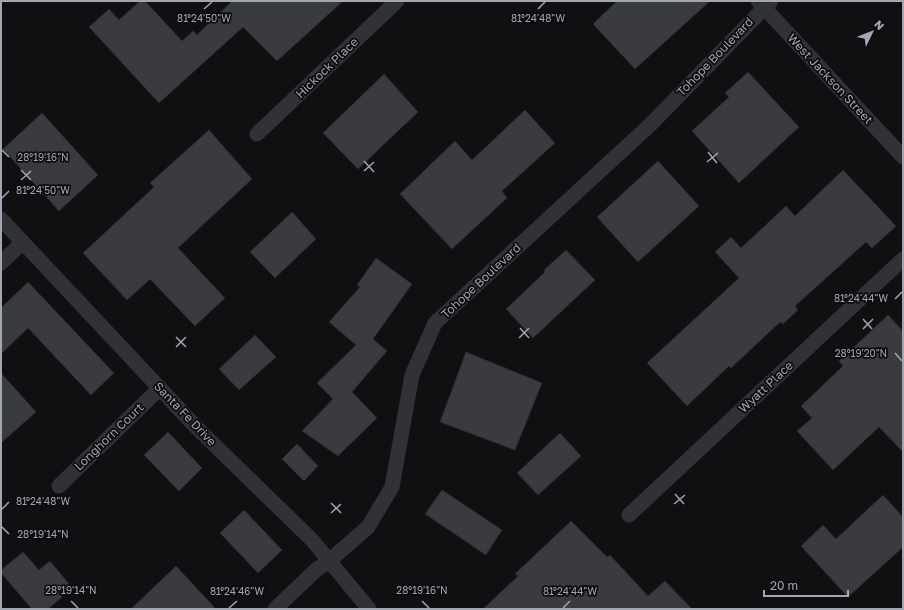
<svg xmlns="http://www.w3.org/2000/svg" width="904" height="610" font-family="'Golos Text',sans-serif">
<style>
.building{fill:#3a3b3f;stroke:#2a2a2e}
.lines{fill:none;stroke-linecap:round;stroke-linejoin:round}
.lane{stroke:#313237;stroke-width:15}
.ticks{fill:none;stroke:#a1a6b3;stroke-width:1.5}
.labels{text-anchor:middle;stroke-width:3.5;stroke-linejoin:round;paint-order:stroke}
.street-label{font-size:12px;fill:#a1a6b3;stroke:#0c0b0d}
.ticks-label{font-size:10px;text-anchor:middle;fill:#a1a6b3;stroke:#0c0b0d;stroke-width:3.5;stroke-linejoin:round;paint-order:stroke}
</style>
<rect width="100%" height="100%" fill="#101012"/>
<!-- building -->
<path class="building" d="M140,1h5l37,40 11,-10 4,4 35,-34h111l-66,60 -34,-34 -84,76 -70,-76 20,-18 10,11z
M617,1h93l-75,68 -42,-45z
M748,72l51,55 -60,56 -47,-52 37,-34 -4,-4z
M384,74l34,38 -60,57 -35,-36z
M525,110l30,33 -53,48 5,7 -55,51 -52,-55 55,-53 17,19z
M42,113l56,62 -39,36 -56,-62z
M209,130l43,49 -74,69 47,50 -30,28 -45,-47 -23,21 -44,-47 71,-66 -4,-4z
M658,161l41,45 -61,56 -41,-45z
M843,170l53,56 -24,22 -6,-6 -71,64 3,4 -15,14 -3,-2 -49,46 -2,-2 -42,40 -40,-43 92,-85 -24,-26 16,-15 10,11 45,-42 9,10z
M292,212l24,27 -41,39 -25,-26z
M566,250l29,30 -62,58 -27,-29 39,-37 -1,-2z
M376,258l36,26 -39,55 14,12 -35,41 25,26 -39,38 -36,-25 31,-32 -16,-16 39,-38 -27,-23 31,-35 -3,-2z
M28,282l86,91 -23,22 -63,-67 -27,26v-46z
M888,315l15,16v121l-24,-25 -46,43 -36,-39 15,-13 -11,-12 42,-40 -4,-5z
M255,335l21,22 -37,33 -20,-21z
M466,352l76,31 -27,67 -75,-28z
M1,373l35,39 -35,31z
M168,432l34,36 -23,23 -35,-36z
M560,433l21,23 -43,39 -21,-22z
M297,444l21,22 -14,15 -22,-22z
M442,490l60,40 -16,25 -61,-41z
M883,495l20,22v30l-55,50 -47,-51 22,-21 13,14z
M244,510l38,40 -24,23 -38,-40z
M571,521l36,36 3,-2 38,41 17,-15 27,28h-209l35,-33 -3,-2z
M23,552l16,18 11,-9 19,23 -11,9 4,4 -14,12h-16l-31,-36v-3z
M176,566l40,43h-85z"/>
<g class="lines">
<!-- lane -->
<path class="lane" d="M758,1l145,156
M257,134l140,-133
M1,219l196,209 115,112 57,69
M1,263l22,-21
M59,486l101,-98
M629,515l274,-256
M275,609l41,-39 13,-9 39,-34 24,-40 20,-112 23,-52 215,-198 121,-124"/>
</g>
<!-- ticks -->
<path class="ticks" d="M204,9l8,-7M538,9l7,-7M2,150l7,7M708,152l9,11M364,161l10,11M707,162l11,-9M21,170l10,10M364,171l10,-9M21,180l10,-9M2,198l7,-7M895,299l7,-7M863,319l9,10M520,328l9,10M863,329l10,-10M176,337l10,10M519,338l10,-10M176,347l10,-10M895,353l7,8M675,494l9,10M331,503l10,10M674,504l11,-9M2,509l7,-7M331,513l10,-9M2,527l7,7M71,601l7,7M422,601l7,7M229,608l8,-7M563,608l7,-7"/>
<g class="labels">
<!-- street labels -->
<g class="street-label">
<text transform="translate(715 57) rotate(-46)" y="4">Tohope Boulevard</text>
<text transform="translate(327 68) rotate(-44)" y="4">Hickock Place</text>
<text transform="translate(830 79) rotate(47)" y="4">West Jackson Street</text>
<text transform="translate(481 281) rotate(-43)" y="4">Tohope Boulevard</text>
<text transform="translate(766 387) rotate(-43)" y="4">Wyatt Place</text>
<text transform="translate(185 414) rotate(46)" y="4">Santa Fe Drive</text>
<text transform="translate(109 437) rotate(-44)" y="4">Longhorn Court</text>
</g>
</g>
<g class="ticks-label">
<text x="204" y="22">81°24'50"W</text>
<text x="538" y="22">81°24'48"W</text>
<text x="43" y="161">28°19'16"N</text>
<text x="43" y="194">81°24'50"W</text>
<text x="861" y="302">81°24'44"W</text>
<text x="861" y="357">28°19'20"N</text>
<text x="43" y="505">81°24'48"W</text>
<text x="43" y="538">28°19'14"N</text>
<text x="71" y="594">28°19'14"N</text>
<text x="422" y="594">28°19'16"N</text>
<text x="237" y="595">81°24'46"W</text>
<text x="570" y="595">81°24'44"W</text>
</g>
<!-- border -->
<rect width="904" height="610" fill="none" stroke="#a1a6b3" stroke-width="4"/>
<!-- north arrow -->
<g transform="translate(872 32) rotate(47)" stroke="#0c0b0d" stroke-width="3" paint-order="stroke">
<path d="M0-3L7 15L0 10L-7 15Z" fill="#a1a6b3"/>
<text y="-6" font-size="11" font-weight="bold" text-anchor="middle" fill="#a1a6b3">N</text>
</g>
<!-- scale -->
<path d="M764 590v6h84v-6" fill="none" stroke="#a1a6b3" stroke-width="2"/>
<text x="770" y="590" font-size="12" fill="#a1a6b3" stroke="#0c0b0d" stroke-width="3" paint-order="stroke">20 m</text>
</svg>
